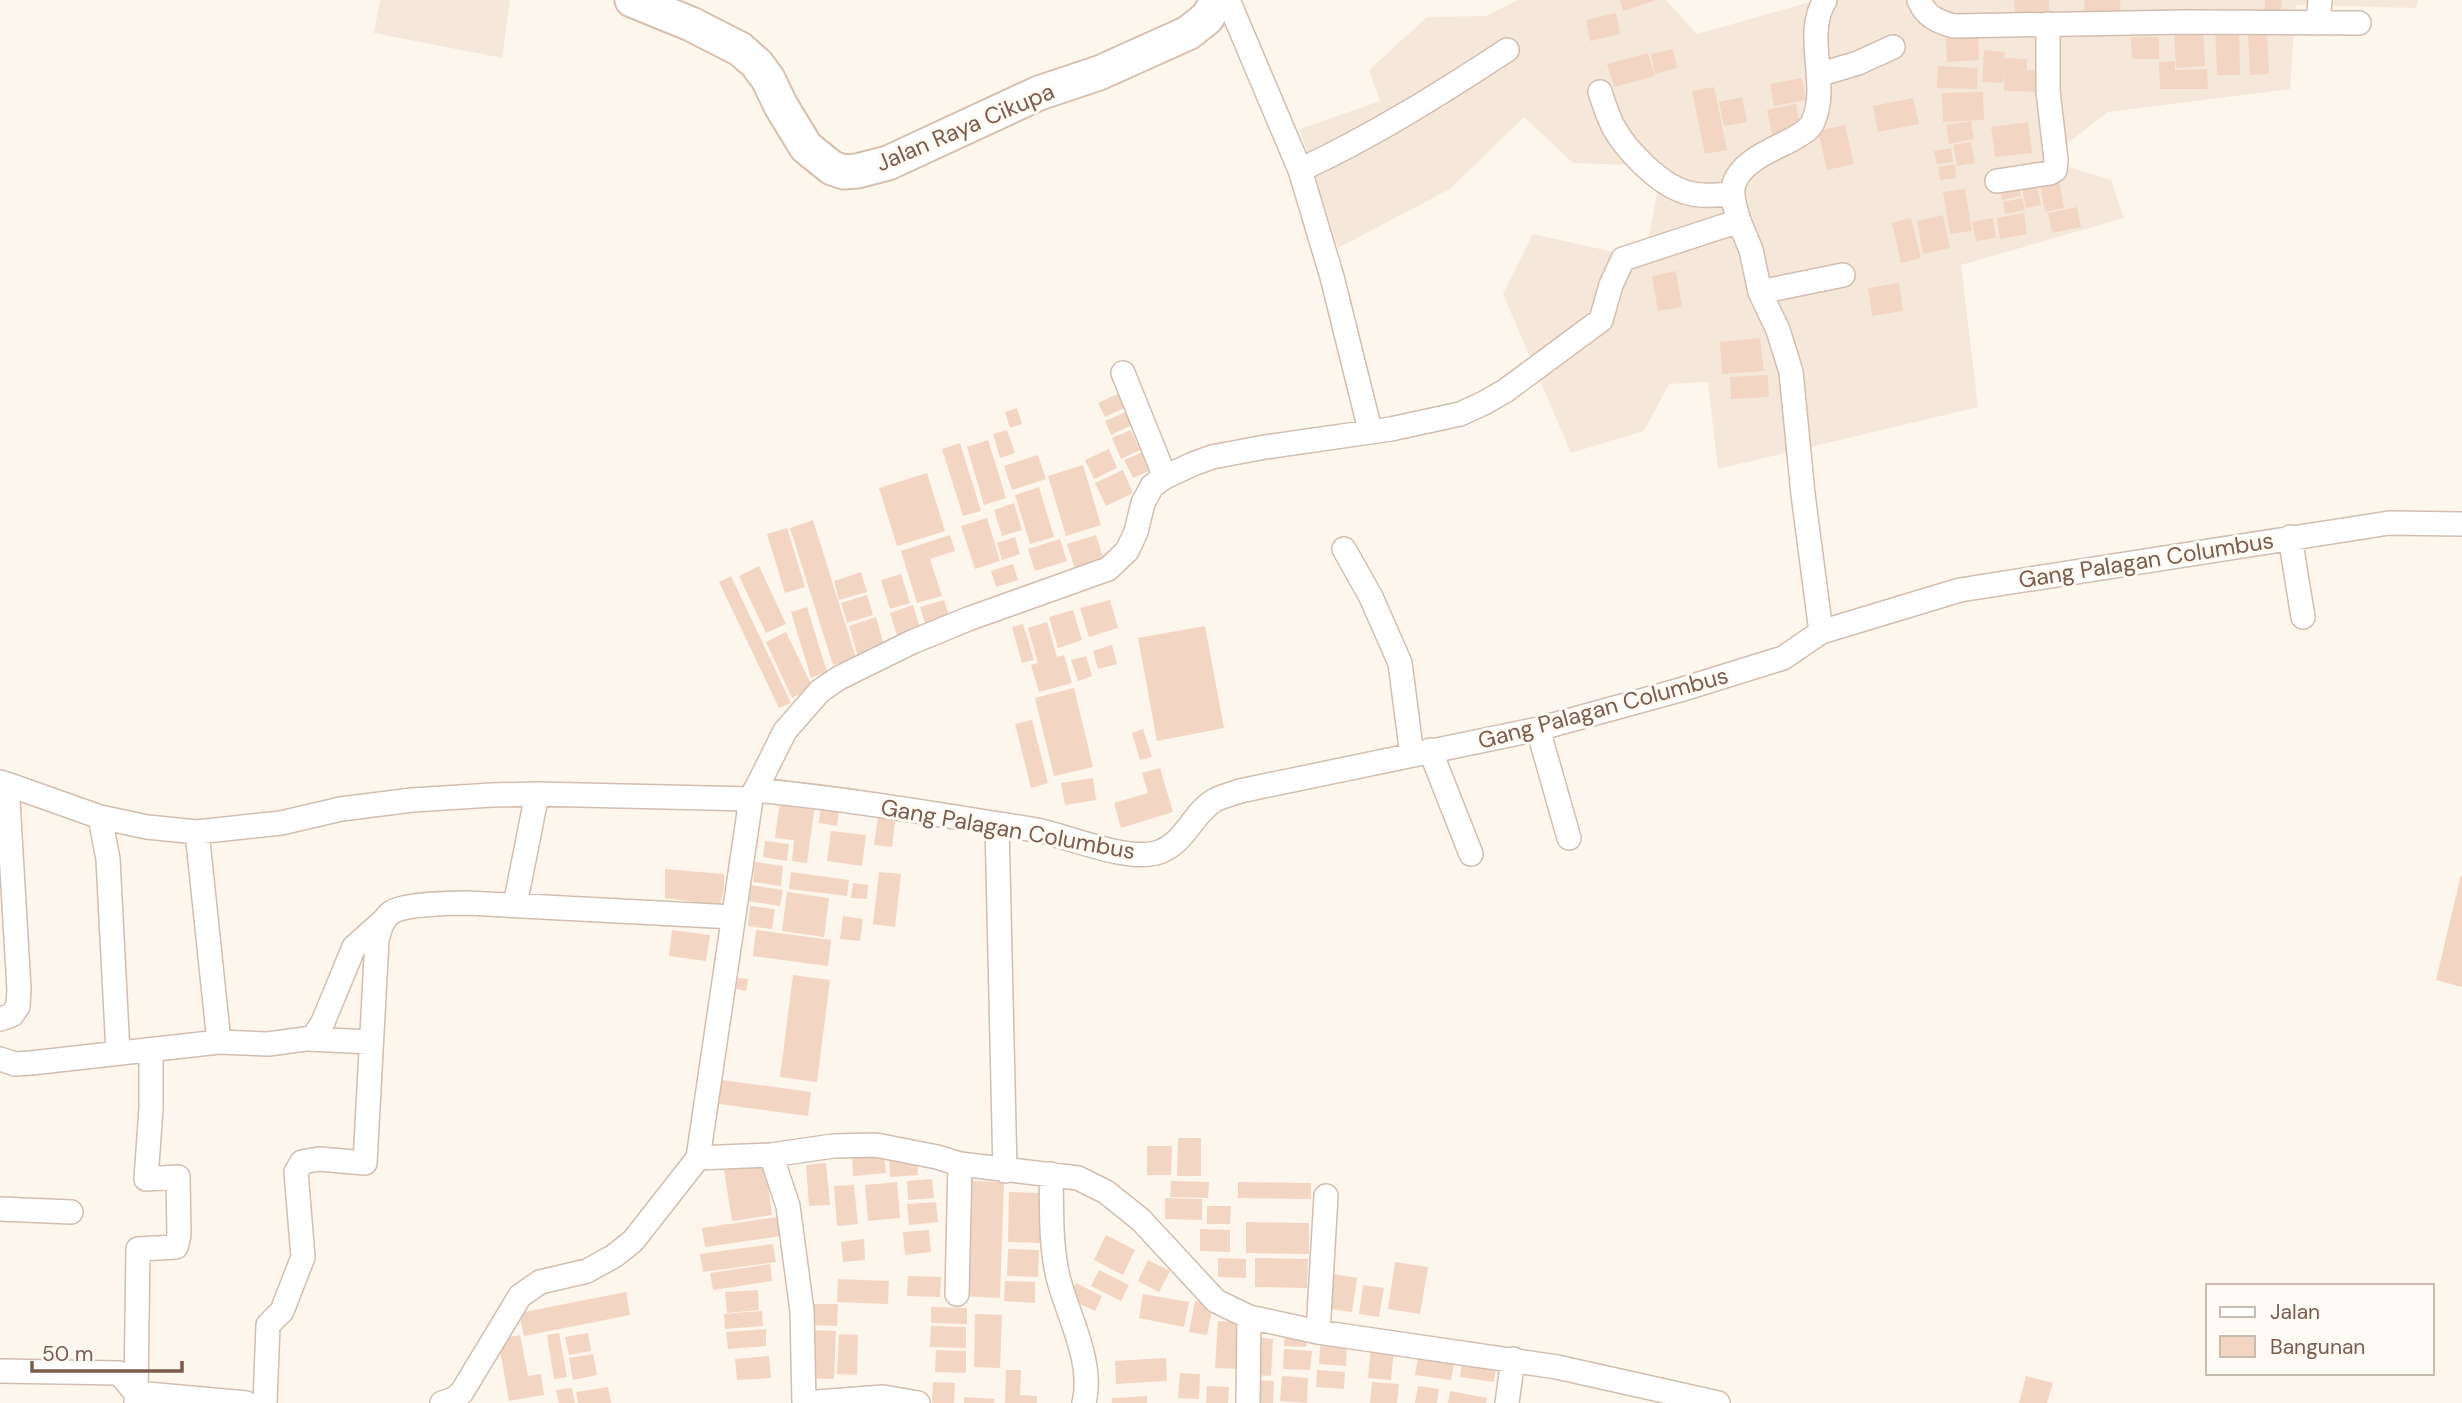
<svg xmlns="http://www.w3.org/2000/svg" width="2462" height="1403" font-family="'DM Sans',sans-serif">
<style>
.residential{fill:#f5e8da}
.building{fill:#f3d5c3}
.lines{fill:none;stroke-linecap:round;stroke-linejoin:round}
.minor-casing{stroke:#d1beb0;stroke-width:26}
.secondary-casing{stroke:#d6c0b0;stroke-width:37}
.minor{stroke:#fff;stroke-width:23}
.secondary{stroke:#fff;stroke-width:33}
.labels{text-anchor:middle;stroke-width:6;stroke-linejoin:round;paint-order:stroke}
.street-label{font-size:23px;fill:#7a5c4d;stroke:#fffaf3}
</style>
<rect width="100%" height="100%" fill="#fdf6ec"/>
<!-- residential -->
<path class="residential" d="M380,0h130l-8,58 -128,-25z
M1518,0h148l31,34 120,-34h601l-2,8 -120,-3 -6,84 -182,23 -62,48 65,20 13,38 -163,47 17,142 -260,62 -10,-87 -39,2 -25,47 -73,22 -68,-159 30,-60 112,25 17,-93 -89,-3 -49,-46 -74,72 -112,59 -38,-119 80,-28 -11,-31 58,-53 59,-1z"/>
<!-- building -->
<path class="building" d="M1620,0h34v1l-31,10z
M2014,0h35v24l-34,-10z
M2084,0h36l1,14 -36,1z
M2265,0h17l-2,17 -16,-2z
M1616,13l4,21 -30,7 -4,-21z
M2215,26h24l1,49h-23z
M2203,30l2,36 -29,2 -2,-37z
M2267,32l2,42 -19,1 -2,-42z
M1978,36l1,24 -32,2 -1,-25z
M2131,37h28v22h-27z
M1673,49l4,19 -22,6 -4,-20z
M1984,50l21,2 -1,6 23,1v11h17v22l-40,-1v-24l-1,16 -21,-1z
M1648,53l7,23 -41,11 -7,-23z
M2175,61v9l32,-1 1,20h-48l-1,-27z
M1938,66l40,2 -1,21 -40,-1z
M1802,78l4,22 -32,6 -4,-22z
M1714,87l13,63 -22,4 -13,-63z
M1983,92l1,28 -41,2 -1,-29z
M1742,97l5,25 -23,4 -5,-24z
M1913,98l6,26 -41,8 -5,-26z
M1796,104l5,25 -29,6 -5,-25z
M1971,121l3,18 -25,5 -3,-19z
M2028,122l4,31 -37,4 -4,-30z
M1845,125l9,39 -27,6 -9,-39z
M1971,142l4,21 -18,3 -4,-21z
M1951,148l2,14 -16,2 -3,-13z
M1955,164l1,14 -16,2 -2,-13z
M2036,180l5,25 -15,3 -5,-25z
M2059,180l5,28 -19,4 -5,-28z
M2019,182l2,14 -19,4 -2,-15z
M1965,189l7,42 -22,3 -7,-42z
M2022,198l3,12 -20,4 -2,-12z
M2077,207l4,20 -29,6 -4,-20z
M2024,213l3,21 -27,5 -3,-21z
M1943,215l7,33 -27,6 -6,-33z
M1911,218l10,40 -20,5 -9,-40z
M1993,218l3,20 -20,3 -4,-19z
M1676,271l6,36 -24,4 -6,-35z
M1899,283l4,28 -31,5 -4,-28z
M1760,338l4,33 -42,3 -2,-32z
M1768,375l1,22 -38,2 -1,-22z
M1122,392l6,14 -23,11 -7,-14z
M1017,408l5,16 -12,4 -5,-16z
M1128,411l6,13 -23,11 -6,-14z
M1007,430l8,23 -15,5 -7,-24z
M1131,430l9,20 -19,9 -9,-21z
M988,440l18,58 -22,7 -17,-58z
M960,443l21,68 -18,5 -21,-67z
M1109,449l8,19 -23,11 -9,-19z
M1143,452l8,18 -18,8 -9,-18z
M1038,455l8,24 -34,11 -8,-24z
M1083,465l18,60 -35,11 -18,-60z
M1123,470l10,23 -27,13 -11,-23z
M927,473l18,58 -48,15 -18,-58z
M1039,487l15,50 -24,7 -15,-49z
M1014,503l8,27 -20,6 -8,-26z
M987,518l13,43 -25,8 -14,-43z
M813,520l43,138 -23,7 -43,-137z
M787,528l18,59 -20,6 -18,-59z
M950,535l5,16 -25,8 12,37 -25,7 -16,-52z
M1096,535l10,31 -29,9 -10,-31z
M1015,537l5,17 -18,6 -5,-17z
M1060,539l7,22 -32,10 -7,-22z
M1013,564l5,16 -22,7 -5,-16z
M759,566l27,58 -20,9 -27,-57z
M861,572l6,20 -28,8 -5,-19z
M901,574l9,29 -20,6 -9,-29z
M731,576l60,127 -12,5 -60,-126z
M867,595l6,20 -26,8 -6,-20z
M944,600l5,16 -24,7 -5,-16z
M1110,600l8,28 -29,9 -9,-29z
M913,605l7,23 -23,7 -7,-22z
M807,607l20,65 -16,6 -20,-66z
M1073,610l9,30 -24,8 -9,-31z
M876,617l9,32 -27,8 -9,-31z
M1047,622l10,35 7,-2 8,28 -33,9 -8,-27 7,-2 -10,-35z
M1023,624l11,36 -12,3 -10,-36z
M1205,626l19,102 -67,13 -19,-103z
M786,632l27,56 -21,10 -26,-56z
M1112,645l5,19 -19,5 -5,-18z
M1086,656l6,20 -14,5 -7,-21z
M1074,688l19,79 -39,9 -19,-78z
M1032,720l16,63 -17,5 -16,-64z
M1143,729l9,28 -12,3 -8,-27z
M1160,768l13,44 -52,16 -7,-25 34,-10 -6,-20z
M1093,778l3,22 -31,5 -4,-22z
M780,800l35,5 -8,58 -15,-2 2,-21 -19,-2z
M821,807l18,2 -2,17 -18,-3z
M879,812l17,2 -4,33 -18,-2z
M831,831l35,4 -4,31 -35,-5z
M765,841l24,3 -2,17 -24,-4z
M755,862l28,4 -2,20 -28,-4z
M665,869l59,5v15l-4,16 -55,-7z
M791,872l58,8 -2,16 -58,-7z
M879,872l22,2 -6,53 -22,-3z
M2461,875l1,1v111l-26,-7z
M853,883l15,2 -1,14 -16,-1z
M750,885l33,5 -3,16 -32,-5z
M787,892l42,6 -5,39 -42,-6z
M750,906l25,3 -3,20 -24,-3z
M843,916l20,3 -3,22 -20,-2z
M672,930l38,5 -4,26 -37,-5z
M756,930l75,10 -3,26 -75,-10z
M793,975l37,5 -13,102 -37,-5z
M738,978l10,1 -2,12 -10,-2z
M715,1079l96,13 -3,24 -96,-13z
M1178,1138h23v38h-24z
M1147,1146h25l-1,29h-24z
M884,1154l2,19 -33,3 -1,-19z
M917,1155l1,20 -28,2 -1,-19z
M826,1163l4,42 -21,1 -3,-41z
M765,1164l7,51 -40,6 -8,-51z
M932,1179l2,19 -26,2 -1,-19z
M969,1181l35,1 -4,116 -35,-2z
M1171,1181l38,1 -1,16 -38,-1z
M897,1182l3,36 -32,3 -3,-36z
M1238,1182l73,1v16l-73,-1z
M854,1185l4,39 -21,2 -3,-40z
M1009,1192l32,1 -1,50 -32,-1z
M1165,1198l37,1v21l-37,-1z
M936,1202l2,20 -29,3 -2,-21z
M1207,1206h24l-1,18h-23z
M778,1217l3,19 -76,11 -3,-19z
M1246,1222l63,1v31l-63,-1z
M1200,1229l30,1v22l-30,-1z
M929,1230l2,22 -26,3 -2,-23z
M1106,1235l29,15 -12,25 -29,-15z
M864,1239l1,21 -22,2 -2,-20z
M773,1244l3,18 -73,10 -3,-18z
M1008,1249l31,1 -1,27 -31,-1z
M1218,1258l28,1v19l-28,-1z
M1255,1258l53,1 -1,29 -52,-1z
M1148,1260l22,11 -11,21 -21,-11z
M1395,1262l33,5 -8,47 -32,-5z
M770,1264l2,17 -59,9 -3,-17z
M1099,1270l30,15 -8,16 -30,-15z
M1329,1273l28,5 -5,34 -28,-4z
M908,1276l33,1 -1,20 -33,-1z
M838,1279l51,2 -1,23 -51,-2z
M1005,1281l30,1v21l-31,-2z
M1076,1283l26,13 -7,15 -27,-13z
M1363,1285l21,3 -5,29 -20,-3z
M758,1290l1,20 -32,3 -2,-21z
M626,1292l4,23 -106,21 -5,-23z
M1143,1294l46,8 -5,25 -45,-9z
M1195,1301l18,3 -6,31 -18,-3z
M808,1304h30l-1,22 -30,-1z
M931,1307l36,1v16l-36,-1z
M762,1311l1,15 -38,3 -1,-15z
M975,1314l27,1 -2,53 -26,-1z
M1218,1321l27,2 -2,46 -28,-1z
M931,1326l35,1v21l-36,-1z
M766,1329v17l-38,3 -2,-17z
M1285,1329l23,1 -2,17 -22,-1z
M808,1330l28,1 -2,48 -27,-1z
M559,1333l8,44 -13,2 -7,-44z
M588,1333l3,18 -22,4 -4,-18z
M839,1334l19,1 -1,40 -20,-1z
M520,1335l8,41 13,-2 3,21 -35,6 -11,-62z
M1321,1335l26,2 -1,29 -27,-2z
M1257,1337l16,2 -2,37 -16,-1z
M1371,1347l23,2 -3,31 -23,-2z
M1284,1349l28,2 -2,19 -27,-1z
M936,1350l30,1v22l-31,-1z
M1419,1352l36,6 -4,22 -36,-5z
M593,1354l4,21 -24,5 -4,-22z
M1463,1355l34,6 -3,21 -34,-5z
M769,1356l2,22 -34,2 -2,-21z
M1166,1358l1,23 -51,3 -1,-23z
M1006,1370h15l-1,25 17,1v7h-32z
M1317,1370l28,2 -1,17 -28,-2z
M1180,1373l20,1 -1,25 -21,-1z
M1282,1376l26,2 -1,25 -27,-2z
M2026,1376l27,7 -6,20h-28z
M1253,1380l21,1 -1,22h-22z
M933,1382l22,1 -1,20h-22z
M1372,1382l27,2 -2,19h-27z
M1207,1386l22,1 -1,16h-22z
M1418,1386l21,3 -2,14h-22z
M608,1387l3,16h-33l-2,-11z
M572,1388l3,15h-16l-3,-13z
M1450,1391l37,7 -1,5h-38z
M1147,1396v7h-35v-5z
M964,1397l31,2 -1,4h-30z"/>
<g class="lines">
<!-- minor casing -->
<g class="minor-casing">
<path id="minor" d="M1228,0l72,170 32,107 38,153
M1919,0c6,16 19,22 35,26l230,-4 175,1
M2318,23l2,-23
M1818,75l40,-12 35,-16
M1600,92c4,12 8,25 14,36 13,23 45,56 71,64 15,5 32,3 48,2
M1300,170c73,-34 140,-76 207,-120
M1997,181l53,-8 5,-3 1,-10 -8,-69v-67
M1739,221c-3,-11 -9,-26 -5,-37 7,-23 40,-35 59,-45 7,-5 16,-8 20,-17 17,-38 -10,-86 12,-122
M1760,292l83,-17
M1123,373l42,104
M2290,537l13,80
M1344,549l27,48 29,66 12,92
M1538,729l31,109
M1430,750l41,104
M0,782l7,2 12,205 -1,17 -6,9 -12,4
M7,784l93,33 47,10 50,5 84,-9 60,-14 71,-9 80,-5 45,-1 214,5
M755,790c94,9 188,25 281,40 32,6 88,31 120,23 29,-8 36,-40 59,-53 7,-4 17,-6 25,-9l298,-62 142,-39 103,-32 38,-26 139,-42 429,-67 73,1
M100,817l8,42 10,194
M997,825l8,346
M197,832l22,210
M515,905l22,-111
M309,1039l61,3
M0,1059l15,5 16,-1 188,-21 49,2 45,-6 10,-16 31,-75 28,-25
M771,1155l17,51 14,105 2,92
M698,1158l53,-359 34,-68 35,-40 19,-13 73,-36 56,-23 140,-50 19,-18 9,-19 7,-29 9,-17 13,-9 28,-13 19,-7 53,-10 126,-18 69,-15 24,-11 21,-12 96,-71 10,-35 12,-26 116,-38 12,29 9,42 18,38 13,42 12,122 18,138
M1051,1174c1,34 -1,69 7,103 10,40 36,84 26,126
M0,1209l71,3
M957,1294l3,-130
M1318,1332l8,-136
M0,1371l119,2 17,20
M136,1393l2,-144 38,-2 3,-12 -1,-58 -32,2 5,-71v-58
M136,1403v-10l110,10
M265,1403l3,-78 14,-14 21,-54 -7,-85 6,-10 17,-3 46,4 12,-223c3,-11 5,-21 15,-28 13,-8 60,-9 76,-9l265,14
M442,1403l12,-4 8,-7 58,-96 20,-14 47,-11 27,-15 19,-15 65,-83 73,-3 62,-9 43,-1 61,12 23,7 118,14 28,14 35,28 75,81 33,16 69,15 239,35 161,36
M804,1403l79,-6 35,6
M1248,1403l1,-86
M1507,1403l6,-44"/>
</g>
<!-- secondary casing -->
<g class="secondary-casing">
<path id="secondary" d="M632,0l59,24 49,25 17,15 11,15 13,27 25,41 26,21 12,4 13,-1 31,-8 151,-70 60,-20 89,-40 19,-15 11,-18"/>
</g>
<!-- minor -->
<use href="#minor" class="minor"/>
<!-- secondary -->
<use href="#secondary" class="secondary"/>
</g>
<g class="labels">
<!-- street labels -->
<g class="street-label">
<text transform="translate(965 127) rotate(-23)" y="8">Jalan Raya Cikupa</text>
<text transform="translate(2146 560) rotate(-9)" y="8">Gang Palagan Columbus</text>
<text transform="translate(1603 708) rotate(-15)" y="8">Gang Palagan Columbus</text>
<text transform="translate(1008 829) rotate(10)" y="8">Gang Palagan Columbus</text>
</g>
</g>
<!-- legend -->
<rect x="2206" y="1284" width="228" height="91" fill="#fffaf3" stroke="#cabbb1" stroke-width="2"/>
<rect x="2220" y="1307" width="35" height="10" fill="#ffffff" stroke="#cabbb1" stroke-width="2"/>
<text x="2270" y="1319" font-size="21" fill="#7a5c4d">Jalan</text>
<rect x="2220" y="1336" width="35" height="21" fill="#f3d5c3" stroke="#cabbb1" stroke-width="2"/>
<text x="2270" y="1354" font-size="21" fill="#7a5c4d">Bangunan</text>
<!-- scale -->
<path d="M32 1361v10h150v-10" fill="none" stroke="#7a5c4d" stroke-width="3.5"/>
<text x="42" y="1361" font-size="21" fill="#7a5c4d" stroke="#fffaf3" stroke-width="5" paint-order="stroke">50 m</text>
</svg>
